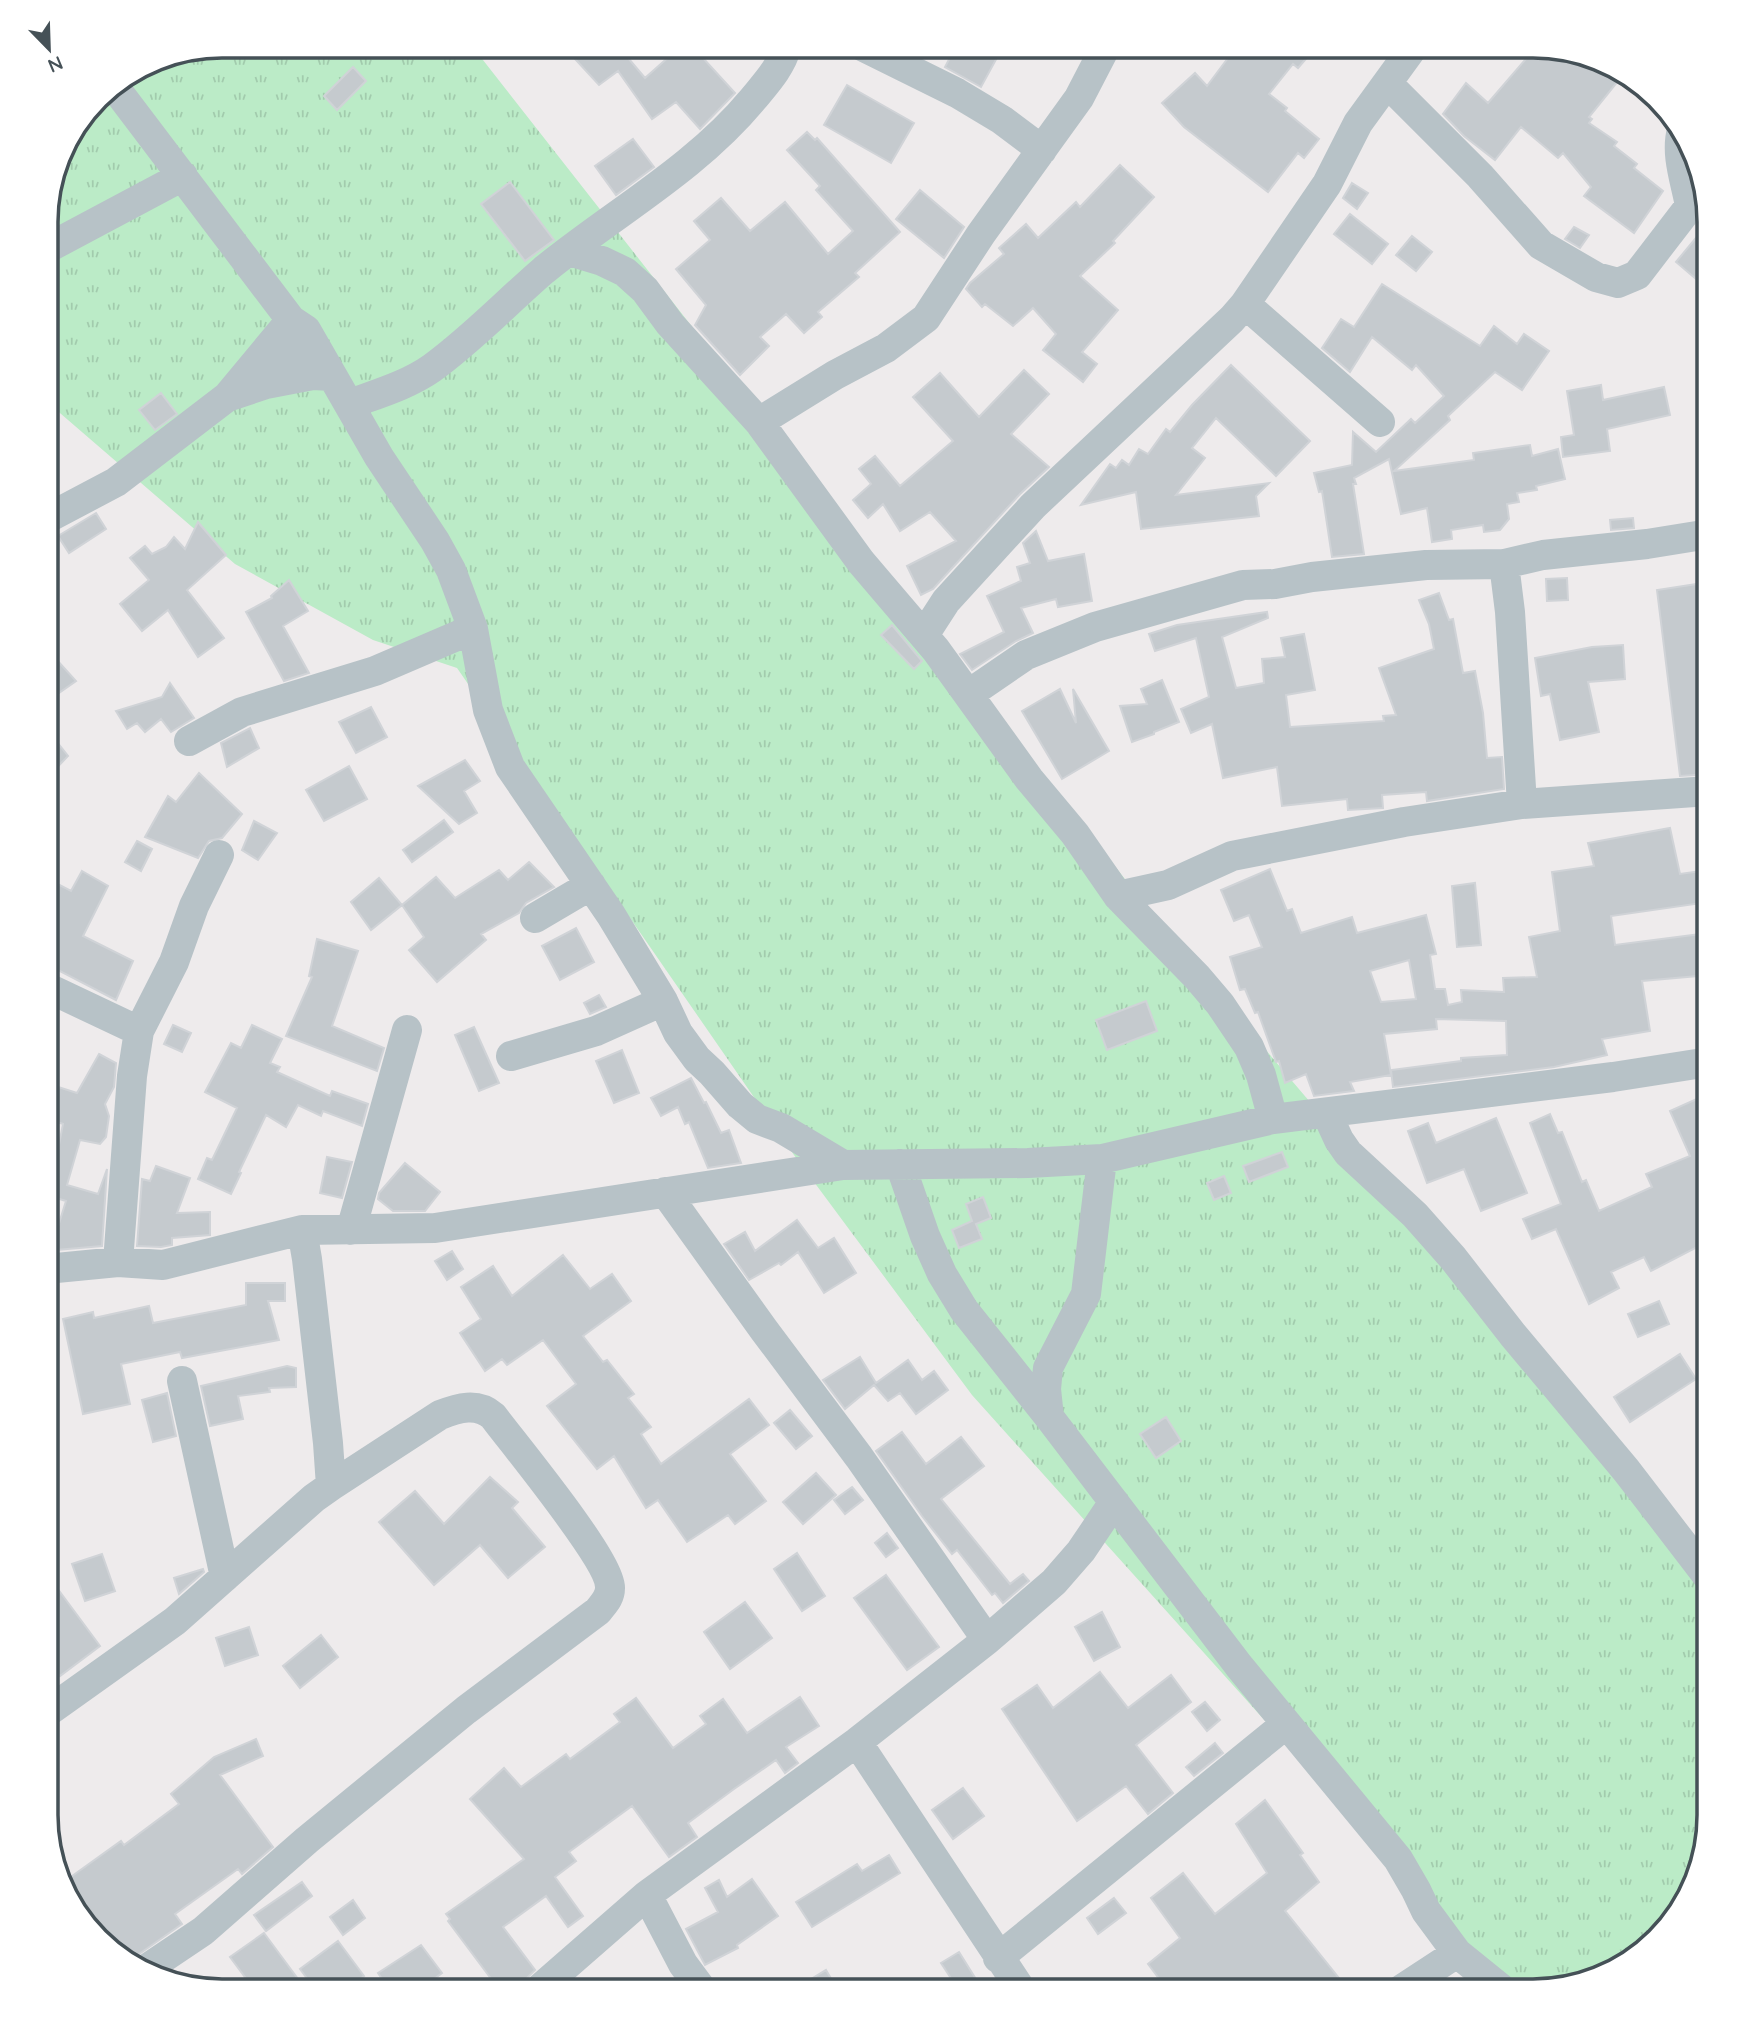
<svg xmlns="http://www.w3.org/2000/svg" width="1755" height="2037" font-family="Quicksand,sans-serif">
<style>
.grass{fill:url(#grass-tufts)}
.building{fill:#c5cace;stroke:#d0d3d7;stroke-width:2;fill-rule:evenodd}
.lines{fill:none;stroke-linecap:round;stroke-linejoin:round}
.minor{stroke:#b7c2c7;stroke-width:30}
.rim{fill:none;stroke:#455157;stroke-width:3.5}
</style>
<defs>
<pattern id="grass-tufts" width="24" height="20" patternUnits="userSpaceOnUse" patternTransform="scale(1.75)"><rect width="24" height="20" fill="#bbebc7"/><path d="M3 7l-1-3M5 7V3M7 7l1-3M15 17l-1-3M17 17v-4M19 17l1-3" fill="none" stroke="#a2cbad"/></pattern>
</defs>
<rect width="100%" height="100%" fill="#eeebec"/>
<!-- grass -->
<path class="grass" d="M222,46h250l707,902 233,274 297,370v224l-18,78 -51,61 -50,27 -56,9h-49l-119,-158 -394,-438 -178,-240 -337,-487 -84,-28 -138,-76 -189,-163v-128l9,-6 -9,-12v-45l18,-67 41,-54 50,-30z"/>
<!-- building -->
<path class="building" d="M563,46h55l27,32 36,-32h11l43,47 -35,36 -24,-27 -24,17 -34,-48 -19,14z
M956,46h27l16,8 -18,33 -36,-20z
M1237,46h80l-19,22 -5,-4 -24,30 18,14 -2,3 34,28 -15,19 -6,-5 -30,39 -84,-65 -22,-24 33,-30 12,13z
M1537,46h7l64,17 15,12 -34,42 3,2 -3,4 28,19 -3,4 23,18 -3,4 29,23 -29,42 -50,-37 7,-9 -28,-34 -5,5 -37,-31 -26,33 -31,-24 -21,-22 23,-31 22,20z
M353,67l13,14 -29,29 -13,-14z
M847,85l67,38 -23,40 -67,-38z
M807,132l8,8 2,-2 83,94 -45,41 4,4 -41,35 4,5 -18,16 -18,-19 -26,23 9,9 -29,29 -45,-50 11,-20 -30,-36 34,-29 -16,-19 27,-23 29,33 35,-29 43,52 25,-23 -37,-41 4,-4 -33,-36z
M633,139l21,28 -38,28 -21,-29z
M1120,165l34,32 -41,44 2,2 -35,33 38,34 -36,42 15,12 -14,18 -40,-32 13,-16 -23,-26 -20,18 -28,-22 -3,3 -16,-18 4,-6 34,-29 -5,-6 27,-24 12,14 38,-36 4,5z
M510,182l44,58 -29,21 -44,-57z
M1352,183l16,10 -11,16 -14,-11z
M920,190l44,37 -20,31 -48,-39z
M1350,214l38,30 -16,20 -38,-30z
M1709,222v68l-33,-28z
M1574,227l15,8 -9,13 -15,-9z
M1412,236l20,16 -16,19 -20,-16z
M1382,284l98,62 14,-20 23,18 7,-10 25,17 -27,39 -27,-18 -47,44 2,4 -56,51 80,-11 -1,-7 57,-8 2,11 26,-7 7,30 -29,7 1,4 -20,3 2,9 -12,2 2,15 -9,11 -16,2 -1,-7 -32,5 1,9 -20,3 -5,-34 -26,6 -12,-55 -35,19 2,6h-3l11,70 -32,3 -10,-66 -3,1 -5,-19 38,-8 1,-33 23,20 35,-33 4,4 29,-27 -28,-31 -4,5 -40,-33 -22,35 -28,-24 19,-29 13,8z
M1231,365l79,76 -34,35 -60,-58 -24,30 13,10 -29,37 93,-12 -13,13 3,20 -118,13 -5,-37 -55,13 29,-41 6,4 6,-8 7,5 10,-16 9,5 18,-25 4,3 22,-27z
M1024,370l25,24 -38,40 38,33 -29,27 -87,95 -12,6 -14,-29 49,-25 -26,-29 -30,19 -17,-27 -15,14 -15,-18 18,-16 -12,-15 16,-13 25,30 53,-45 -40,-44 27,-24 39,44z
M1601,385l2,15 61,-13 6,28 -63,14 3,22 -47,6 -2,-20 13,-2 -7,-44z
M161,393l16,21 -22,16 -16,-20z
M96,513l10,16 -37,24 -11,-17z
M1633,518l1,10 -23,2 -1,-10z
M198,522l28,33 -39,35 37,48 -26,19 -30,-47 -26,21 -22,-27 29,-24 -19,-22 15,-12 7,8 14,-7 8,-10 11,12z
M1036,531l12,30 36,-7 8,47 -34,6 -2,-8 -35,9 12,25 -17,8 -44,29 -12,-16 44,-22 -17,-36 34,-15 -4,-14 13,-4 -7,-20z
M1567,578l1,22 -21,1 -1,-22z
M289,580l19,31 -25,15 26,47 -25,8 -38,-69 26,-14 -1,-2z
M1697,584l12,95v95l-29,2 -23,-186z
M1439,593l10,27 4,-1 10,54 12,-2 8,42 4,45 15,-1 2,32 -77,12 -1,-9 -44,3 1,13 -35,2 -1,-11 -65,7 -5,-39 -54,11 -11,-54 -21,9 -10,-24 28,-12 -13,-59 -41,13 -6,-17 28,-9 90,-13 1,6 -46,19 14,51 28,-5 -2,-24 23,-2 -4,-19 23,-4 11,56 -29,5 4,32 94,-6 -1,-5 13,-1 -17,-47 55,-19 -5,-25 -10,-24z
M892,625l30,36 -8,8 -33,-34z
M1623,645l2,34 -37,3 11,50 -39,8 -10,-46 -9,2 -6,-38 57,-11z
M46,648l30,33 -30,21z
M1162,680l17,42 -25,10v2l-22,8 -12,-36 27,-2 -6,-15z
M170,683l24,35 -23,14 -10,-13 -16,13 -8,-9 -10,6 -11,-18 46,-14z
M1060,689l16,34 -3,-34 36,62 -47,28 -40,-68z
M371,707l16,30 -31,16 -17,-31z
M46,728l22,28 -22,23z
M250,728l9,20 -32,19 -6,-24z
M465,760l15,21 -16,10 13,22 -18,11 -41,-38z
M349,766l18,33 -43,22 -18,-31z
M199,773l43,41 -20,24 -13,3 -11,17 -53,-21 23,-41 8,6z
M444,820l9,12 -41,30 -9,-12z
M254,821l23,12 -19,27 -16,-10z
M1670,828l10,46 29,-4v32l-98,14 4,29 94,-12v42l-67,6 8,50 -48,8 5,16 -53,12 -161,20 -2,-17 70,-9v-3l46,-3 -1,-34 -70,-2 1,10 -53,5 7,41 -41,7 4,9 -40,5 -8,-22 -21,9 -6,-22 -3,1 -18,-50 -3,1 -10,-24 -5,1 -10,-33 32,-10 -13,-32 -15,6 -13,-31 49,-21 17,42 5,-2 9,24 51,-16 5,16 69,-18 10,39 -6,1 5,34h10l3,16 14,-3 -1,-12 43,2 -1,-14 34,-1 -8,-40 31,-6 -8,-59 42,-6 -6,-23zM1409,960l7,39 -35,3 -11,-31z
M137,841l15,8 -11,22 -16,-9z
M529,862l25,25 -28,16 -7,10 -38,21 5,6 -49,42 -28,-32 15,-13 -22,-32 34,-28 19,21 44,-28 9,10z
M82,871l26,15 -25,50 50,25 -17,39 -70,-36v-86l25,13z
M379,878l23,27 -31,25 -20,-28z
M1475,883l6,62 -24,2 -5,-61z
M576,928l18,34 -34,18 -18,-34z
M317,939l41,12 -26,75 52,22 -7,23 -91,-35 26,-59 -3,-1z
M599,995l7,12 -16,7 -6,-11z
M1146,1001l11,30 -50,19 -11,-30z
M173,1025l18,8 -9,19 -18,-8z
M252,1025l30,14 -12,24 10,4 -3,5 53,24 2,-5 36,13 -6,22 -39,-15 -2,5 -23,-11 -12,22 -20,-12 -27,57 2,1 -10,21 -33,-15 9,-21 5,2 25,-52 -32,-16 26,-49 10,5z
M474,1027l25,56 -20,8 -24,-56z
M622,1050l17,43 -25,10 -18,-42z
M99,1054l17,9 -2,24 -9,17 4,12 -3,21 -6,7 -20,-4 -13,45 31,9 9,-25 -5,77 -46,4 -5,-1 15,-48 -20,-6v-27l3,-10 7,2 7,-36 -17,-6v-35l31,10z
M691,1078l13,25 2,-1 15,31 8,-3 12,33 -33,5 -19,-46 -4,2 -7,-17 -17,9 -10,-18z
M1701,1097l8,18v126l-58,30 -7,-14 -33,15 8,16 -30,16 -33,-75 -24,10 -9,-20 38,-15 -31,-81 20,-9 8,19 4,-1 20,50 4,-2 13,31 53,-24 -6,-13 44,-18 -20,-45z
M1496,1118l31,75 -46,18 -17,-42 -37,14 -19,-52 20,-8 8,20z
M1282,1152l6,15 -39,15 -6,-16z
M327,1157l25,5 -10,36 -22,-5z
M405,1163l35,29 -15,19h-32l-15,-12 1,-6z
M156,1166l34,12 -13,35 33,-1v23l-38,3v7l-11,2 -24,-1 5,-67 8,2z
M1224,1176l7,17 -17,7 -7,-17z
M983,1197l8,21 -15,6 6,15 -23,9 -7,-18 20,-9 -6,-17z
M797,1220l21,28 16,-10 22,35 -32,20 -26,-41 -17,13 -2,-2 -30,17 -25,-36 21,-12 10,19z
M452,1251l11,18 -16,11 -12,-19z
M563,1255l27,34 22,-15 19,27 -48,35 20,26 4,-2 27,34 -6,4 23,29 -10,7 20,30 88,-65 20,26 -39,29 36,47 -31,23 -7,-9 -41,27 -29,-42 -12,8 -32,-52 -17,13 -50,-63 29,-22 -33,-44 -36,25 -5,-6 -17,12 -25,-38 21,-14 -20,-32 32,-21 19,30z
M246,1283h39v18h-17l11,39 -97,18 -2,-6 -59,12 9,40 -47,10 -20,-95 30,-7 1,6 55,-12 4,17 93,-18z
M1659,1301l10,23 -31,13 -10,-23z
M1680,1354l16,25 -66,43 -16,-25z
M860,1357l16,26 32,-23 14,20 12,-9 14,19 -32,24 -16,-21 -12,8 -14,-16 -29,24 -22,-29z
M287,1366l9,2v19l-27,1 1,4 -32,4 5,23 -33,7 -9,-40z
M167,1393l9,43 -23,6 -11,-42z
M790,1410l22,26 -16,13 -22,-26z
M1166,1417l15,24 -25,17 -16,-24z
M902,1432l24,32 35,-27 23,29 -43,33 69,85 13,-10 6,7 -26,22 -8,-10 -3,2 -35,-45 -5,4 -30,-38 -46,-65z
M816,1473l20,22 -33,29 -20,-22z
M490,1477l28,25 -6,6 33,39 -37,31 -28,-33 -46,40 -55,-63 36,-31 29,33z
M852,1487l11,13 -18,14 -11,-14z
M887,1533l11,15 -12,9 -11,-14z
M797,1553l28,43 -23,15 -28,-42z
M102,1554l13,37 -30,10 -13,-37z
M203,1569l1,3 -25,22 -5,-16z
M46,1573l54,73 -40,30 -14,-19z
M886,1575l53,72 -32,23 -53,-72z
M745,1602l27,36 -42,31 -26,-37z
M1102,1612l18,35 -26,14 -19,-34z
M249,1627l9,28 -33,11 -9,-28z
M321,1635l17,22 -38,31 -17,-22z
M1100,1672l28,36 43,-33 20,27 -55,43 37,48 -25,21 -22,-28 -49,35 -75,-112 35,-24 16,23z
M800,1697l19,29 -33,21 12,16 -13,10 -9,-13 -42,29 -46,34 9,14 -28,20 -37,-51 -63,46 7,9 -21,16 28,39 -15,11 -22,-31 -43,31 32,43 -22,22h-12l-53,-71 2,-2 -4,-5 78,-55 -54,-60 34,-31 17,19 45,-33 4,5 50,-37 -6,-8 22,-16 37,50 33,-24 -6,-8 23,-17 24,34z
M1205,1702l15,18 -13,11 -15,-19z
M256,1739l7,17 -43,19 53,72 -31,27 -4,-5 -63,45 7,10 -53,37 -47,-39 -21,-38 60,-43 3,4 55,-41 -8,-10 43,-37z
M1215,1743l8,10 -29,23 -8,-9z
M963,1788l21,28 -31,23 -21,-29z
M1265,1800l38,53 -3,2 19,27 -34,29 54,67 -17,14h-153l-21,-28 32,-26 -29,-40 32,-25 32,41 52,-41 -31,-49z
M889,1855l11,18 -88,54 -16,-25 61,-38 5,7z
M752,1879l26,37 -41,29 1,3 -33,17 -19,-36 32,-17 -13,-24 14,-8 8,17z
M302,1882l10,14 -46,35 -12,-16z
M1114,1898l12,15 -28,21 -11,-16z
M353,1900l12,18 -22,17 -13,-18z
M264,1933l37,50 -12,9h-33l-26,-35z
M338,1941l26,35 -20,16h-27l-17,-23z
M421,1945l21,28 -25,19h-26l-13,-19z
M959,1952l25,40h-24l-19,-29z
M826,1970l13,22h-49z"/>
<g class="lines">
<!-- minor -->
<path class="minor" d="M862,46l95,47 45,27 40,30
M1388,84l92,92 61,69 55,32 22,6 19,-8 53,-69c-4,-23 -15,-52 -8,-76
M113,85l178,235 15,10 73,127 56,84 16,29 22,59 15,81 22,57 101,148 52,86 15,32 19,26 15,14 28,32 17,14 24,9 62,37
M46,249l137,-73
M569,251l33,10 23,11 20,18 25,34 89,98 102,140 75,88 93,129 46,55 43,62 79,81 23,27 29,43 12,28 12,44
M1245,304l135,118
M266,384l47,-9 19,1
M227,397l39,-13 31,-35 9,-19
M350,404c27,-10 58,-19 82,-36 40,-29 75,-66 112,-98 70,-57 151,-101 209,-171 14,-17 28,-32 34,-53
M759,422l76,-47 51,-27 40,-30 55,-84 98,-136 27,-52
M46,519l70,-37 111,-85 64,-77
M1504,564l6,48 12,192
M924,635l22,-34 87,-95 199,-187 13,-15 82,-120 31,-61 56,-77
M969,694l57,-39 69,-28 148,-42 32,-1 37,-7 114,-12 78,-1 39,-9 104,-11 62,-10
M189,741l53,-29 133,-41 98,-42
M1118,896l50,-11 64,-29 172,-34 118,-18 187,-13
M535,918l56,-33
M46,987l93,44 -7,45 -14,186
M139,1031l35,-69 20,-56 25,-51
M511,1056l85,-25 67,-30
M1327,1114l12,26 9,13 67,62 38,43 60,77 113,135 83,108
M900,1164l25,72 17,38 22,36 85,107 190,249 159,193 18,31 10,21 31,42 47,38
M351,1230l56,-200
M46,1269l72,-7 45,3 139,-35 133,-2 408,-63 185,-2 74,-4 171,-40 340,-42 96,-15
M182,1381l43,196
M1049,1417l-3,-28 2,-21 38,-74 16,-135
M987,1640l67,-58 27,-31 33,-49
M46,1713l129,-92 139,-123 17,-12 -3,-43 -21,-184 -5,-29
M857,1742l165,249
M647,1895l36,69 20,27
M998,1958l288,-234
M142,1972l61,-41 104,-91 159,-130 132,-99c6,-8 12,-13 12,-23 1,-27 -96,-144 -117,-172 -16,-14 -35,-8 -53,-1l-109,71
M537,1991l110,-96 210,-153 130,-102 -128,-183 -95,-127 -99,-138
M1399,1991l58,-38"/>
</g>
<!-- crop -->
<path d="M0 0H1755V2037H0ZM222 58H1533A164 164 0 0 1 1697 222V1815A164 164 0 0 1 1533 1979H222A164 164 0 0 1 58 1815V222A164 164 0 0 1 222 58Z" fill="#fff" fill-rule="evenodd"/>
<path class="rim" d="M222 58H1533A164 164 0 0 1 1697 222V1815A164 164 0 0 1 1533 1979H222A164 164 0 0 1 58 1815V222A164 164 0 0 1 222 58Z"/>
<!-- north arrow -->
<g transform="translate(49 49) rotate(157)" stroke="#ffffff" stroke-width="5" paint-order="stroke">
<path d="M0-5L12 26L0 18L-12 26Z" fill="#455157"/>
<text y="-10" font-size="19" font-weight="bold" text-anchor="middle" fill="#455157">N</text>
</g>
</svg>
